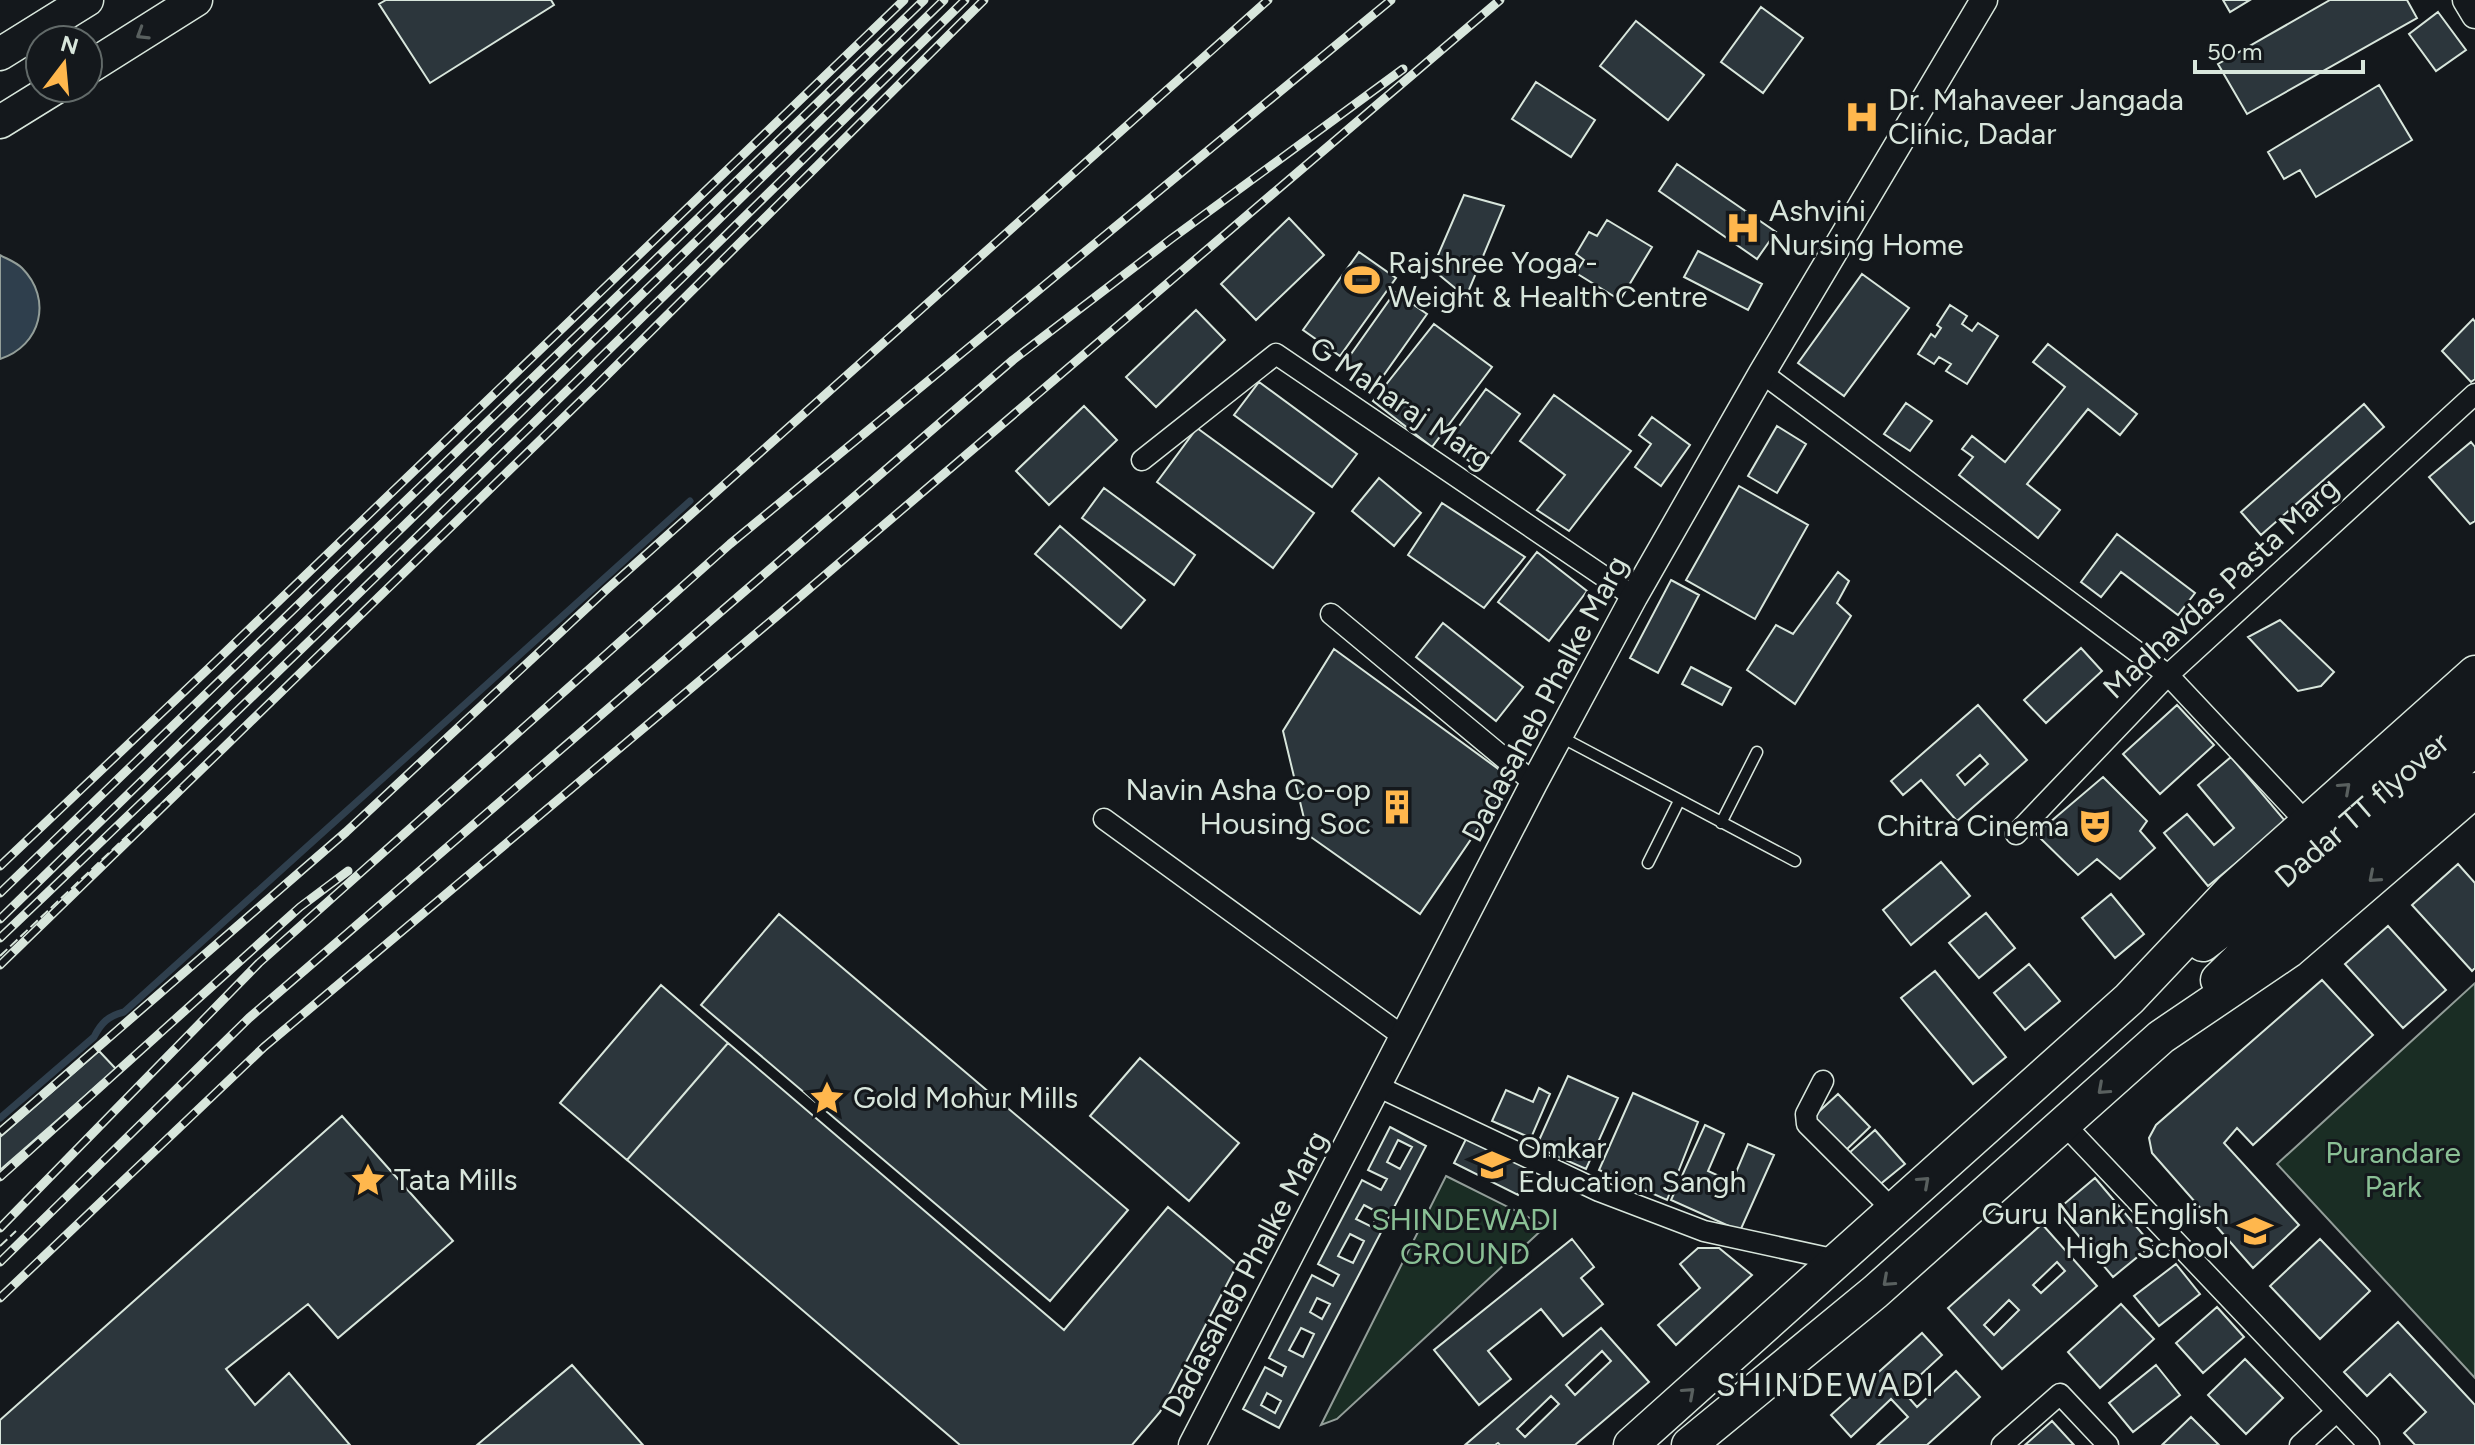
<svg xmlns="http://www.w3.org/2000/svg" width="2475" height="1445" font-family="Figtree,sans-serif">
<style>
.green{fill:#1a2d24;stroke:#939e99;stroke-width:2}
.water{fill:#2f3f4d;stroke:#939e99;stroke-width:2}
.lines{fill:none;stroke-linecap:round;stroke-linejoin:round}
.stream{stroke:#2f3f4d;stroke-width:7}
.building{fill:#2c363c;stroke:#d8e6dc;stroke-width:2;fill-rule:evenodd}
.service-casing{stroke:#d8e6dc;stroke-width:13}
.minor-casing{stroke:#d8e6dc;stroke-width:23}
.tertiary-casing{stroke:#d8e6dc;stroke-width:29}
.primary-casing{stroke:#d8e6dc;stroke-width:35}
.trunk-casing{stroke:#d8e6dc;stroke-width:37}
.service{stroke:#14181c;stroke-width:10}
.minor{stroke:#14181c;stroke-width:20}
.tertiary{stroke:#14181c;stroke-width:26}
.primary{stroke:#14181c;stroke-width:32}
.trunk{stroke:#14181c;stroke-width:34}
.rail-casing{stroke:#d8e6dc;stroke-width:9}
.rail{stroke:#14181c;stroke-width:6;stroke-dasharray:18;stroke-linecap:butt}
.fence{stroke:#d8e6dc;stroke-width:2;stroke-dasharray:10 4;stroke-linecap:butt}
.oneway{stroke:#59605f}
.labels{text-anchor:middle;stroke-width:6;stroke-linejoin:round;paint-order:stroke}
.poi-label{font-size:30px;fill:#d8e6dc;stroke:#14181c;text-anchor:start}
.street-label{font-size:30px;fill:#d8e6dc;stroke:#14181c}
.park-label{font-size:30px;fill:#8ac095;stroke:#14181c}
.neighbourhood-label{font-size:32px;letter-spacing:2px;fill:#d8e6dc;stroke:#14181c}
</style>
<rect width="100%" height="100%" fill="#14181c"/>
<!-- green -->
<path class="green" d="M2475,983v395l-198,-214z
M1446,1176l100,50 -209,193 -16,6z"/>
<!-- water -->
<path class="water" d="M0,255c7,4 16,7 22,13 31,31 19,78 -22,91z"/>
<g class="lines">
<!-- stream -->
<path class="stream" d="M0,1118l94,-81c7,-14 14,-21 30,-25l566,-511"/>
</g>
<!-- building -->
<path class="building" d="M386,0h165l3,5 -124,78 -51,-79z
M2223,0h27l-20,12z
M2330,0h77l10,18 -170,96 -29,-50z
M1761,7l42,31 -40,55 -42,-31z
M2438,12l28,38 -30,21 -27,-37z
M1636,21l68,54 -36,45 -68,-54z
M1536,82l59,38 -24,37 -59,-38z
M2379,85l33,55 -96,57 -16,-27 -16,9 -16,-27z
M1677,164l99,68 -19,27 -98,-68z
M1464,195l40,11 -38,91 -34,-28z
M1289,218l35,37 -68,65 -35,-36z
M1607,220l45,27 -32,53 -44,-27 8,-13 -8,-6 13,-22 8,4z
M1698,251l64,33 -14,26 -64,-33z
M1359,252l37,26 -56,78 -37,-26z
M1862,274l47,34 -65,88 -46,-33z
M1395,292l32,22 -51,72 -32,-22z
M1950,305l17,11 -5,8 10,7 6,-8 20,13 -31,48 -21,-13 5,-7 -12,-7 -5,7 -16,-10 13,-20 4,3 6,-9 -4,-3z
M1196,310l29,30 -69,67 -30,-30z
M2473,319l2,3v57l-4,3 -29,-31z
M1434,324l58,43 -60,80 -59,-46z
M2048,344l89,70 -17,21 -32,-26 -61,75 33,26 -22,28 -79,-63 14,-18 -11,-8 10,-13 33,26 60,-75 -32,-25z
M1259,382l98,72 -25,33 -98,-72z
M1486,389l34,25 -40,55 -34,-25z
M1554,395l77,56 -62,80 -32,-21 28,-35 -45,-34z
M1906,403l26,18 -22,30 -26,-17z
M2364,404l20,23 -123,108 -20,-23z
M1084,406l33,34 -68,65 -33,-34z
M1652,417l38,28 -29,41 -26,-19 16,-23 -12,-9z
M1777,426l29,18 -29,49 -29,-17z
M1197,428l117,85 -41,55 -116,-86z
M2471,442l4,5v74l-5,3 -41,-47z
M1379,478l42,35 -27,33 -42,-35z
M1739,486l69,39 -53,94 -69,-39z
M1104,488l91,67 -21,30 -92,-67z
M1442,503l83,54 -41,51 -76,-53z
M1060,526l85,74 -24,28 -86,-74z
M2117,534l78,59 -17,22 -57,-43 -20,25 -20,-15z
M1537,552l50,39 -38,50 -51,-39z
M1838,572l11,9 -12,22 14,13 -56,88 -48,-34 29,-45 17,9z
M1671,580l28,15 -41,78 -28,-15z
M2280,620l54,52 -13,14 -23,5 -50,-54z
M1443,623l80,64 -27,34 -80,-64z
M2081,648l21,23 -56,52 -22,-23z
M1334,649l178,130 -92,135 -112,-79 -25,-104z
M1691,667l40,21 -9,17 -40,-21z
M1978,705l49,55 -70,61 -36,-41 -18,15 -12,-14zM1980,755l8,9 -23,21 -8,-10z
M2177,705l37,40 -54,49 -37,-40z
M2231,757l55,65 -78,64 -44,-53 23,-19 27,31 20,-17 -36,-43z
M2103,777l44,44 -7,10 15,17 -35,31 -23,-20 -19,16 -42,-41z
M1941,862l29,34 -59,49 -28,-35z
M2458,864l17,19v85l-3,3 -60,-66z
M2111,894l33,40 -29,24 -33,-40z
M1986,913l29,35 -36,30 -30,-35z
M779,914l349,296 -78,91 -349,-296z
M2388,926l58,64 -43,38 -58,-64z
M2029,964l31,37 -35,29 -31,-37z
M1935,971l71,86 -33,27 -72,-86z
M2322,980l51,55 -120,110 -16,-17 -13,15 75,82 -46,43 -101,-115 -3,-15 7,-13z
M661,985l67,58 -101,117 -67,-57z
M728,1043l336,287 104,-123 69,58 -77,147 -28,33h-172l-333,-285z
M99,1051l17,18 -116,101v-33z
M1140,1058l99,85 -50,58 -99,-85z
M1568,1076l50,22 -32,71 -50,-22z
M1539,1088l11,6 -19,44 -39,-17 14,-31 27,12z
M1633,1093l65,29 -31,78 -68,-30z
M1838,1094l32,33 -26,25 -32,-34z
M342,1116l111,125 -115,97 -30,-34 -82,65 29,36 34,-32 61,72h-350v-25z
M1705,1125l19,9 -16,37 24,11 16,-38 26,11 -34,76 -69,-31z
M1390,1127l36,19 -147,282 -36,-19 22,-42 17,9 4,-9 -17,-9 43,-83 21,11 6,-11 -21,-11 44,-84 19,10 6,-11 -19,-9zM1398,1140l14,7 -12,22 -13,-7zM1364,1205l15,8 -7,14 -16,-8zM1350,1234l14,7 -11,22 -15,-7zM1317,1298l13,6 -8,15 -12,-7zM1301,1328l13,6 -11,23 -14,-7zM1267,1393l14,8 -6,12 -14,-8z
M1875,1130l30,34 -27,22 -29,-33z
M1467,1137l64,30 -13,28 -64,-32z
M2095,1178l57,67 -39,32 -56,-67z
M2042,1224l55,62 -95,83 -54,-61zM2057,1262l8,9 -24,22 -8,-8zM2009,1300l10,10 -25,25 -10,-10z
M1572,1239l22,28 -13,11 22,26 -40,32 -22,-27 -53,42 23,28 -32,26 -45,-55z
M2320,1239l50,52 -50,48 -50,-53z
M1698,1248h21l33,27 -76,70 -18,-20 42,-37 -20,-24z
M2176,1264l24,30 -41,32 -25,-30z
M2121,1304l33,35 -54,49 -32,-36z
M2217,1307l27,30 -41,36 -27,-30z
M2398,1322l77,83v40h-60l-11,-12 22,-21 -36,-38 -23,22 -23,-24z
M1601,1328l48,54 -74,63h-75l-2,-2 -3,2h-30zM1602,1351l9,10 -36,34 -9,-10zM1551,1396l8,8 -34,33 -8,-8z
M1922,1333l20,22 -39,36 14,16 39,-36 24,26 -53,48h-50l31,-28 -17,-18 -40,38 -20,-22z
M2245,1359l38,39 -37,36 -38,-39z
M572,1365l71,80h-166z
M2156,1365l24,30 -47,37 -24,-29z
M2191,1417l28,28h-57z
M2052,1421l22,24h-49z"/>
<g class="lines">
<!-- service casing -->
<g class="service-casing">
<path id="service" d="M1561,737l234,124
M1721,823l36,-71
M1648,863l31,-62"/>
</g>
<!-- minor casing -->
<g class="minor-casing">
<path id="minor" d="M1762,373l406,302 139,148
M1142,460l134,-106 358,243
M1331,614l203,169
M1104,819l300,218
M2016,834l152,-159 307,-281
M1823,1081l-17,33 1,10 86,86
M1379,1087l220,104 105,40 133,29
M2064,1124l305,321
M2002,1445l58,-51 48,51
M2300,1445l36,-33"/>
</g>
<!-- tertiary casing -->
<g class="tertiary-casing">
<path id="tertiary" d="M2466,0l9,15
M1192,1445l342,-662 100,-186 128,-224 222,-373"/>
</g>
<!-- primary casing -->
<g class="primary-casing">
<path id="primary" d="M0,54l87,-54
M88,68l108,-68
M0,122l55,-34"/>
</g>
<!-- trunk casing -->
<g class="trunk-casing">
<path id="trunk" d="M2203,944l46,-35 226,-199
M2218,980l50,-49 207,-183
M1631,1445l498,-446 103,-109 243,-217
M1689,1445l186,-153 286,-255 127,-86 187,-161"/>
</g>
<!-- service -->
<use href="#service" class="service"/>
<!-- minor -->
<use href="#minor" class="minor"/>
<!-- tertiary -->
<use href="#tertiary" class="tertiary"/>
<!-- primary -->
<use href="#primary" class="primary"/>
<!-- trunk -->
<use href="#trunk" class="trunk"/>
<!-- rail casing -->
<g class="rail-casing">
<path id="rail" d="M0,866l210,-199 694,-667
M0,893l924,-893
M0,919l944,-919
M0,938c325,-309 645,-623 965,-938
M0,965l594,-577 390,-388
M0,1132l346,-300 260,-242 662,-590
M0,1177l300,-270 48,-36
M0,1228l259,-265 471,-419 661,-544
M0,1262l249,-244 764,-658 158,-121 232,-170
M0,1298l264,-251 526,-442 710,-605"/>
</g>
<!-- rail -->
<use href="#rail" class="rail"/>
<!-- fence -->
<path class="fence" d="M0,956l183,-173
M0,1246l16,-15"/>
</g>
<!-- one-way arrows -->
<defs><path id="oneway-chevron" d="M-2-3.5L2.5 0L-2 3.5" fill="none" stroke-width="1.6" stroke-linecap="round" stroke-linejoin="round" transform="scale(2)"/></defs>
<g class="oneway">
<use href="#oneway-chevron" transform="translate(142 34) rotate(148)"/>
<use href="#oneway-chevron" transform="translate(2345 788) rotate(-42)"/>
<use href="#oneway-chevron" transform="translate(2374 877) rotate(139)"/>
<use href="#oneway-chevron" transform="translate(2103 1089) rotate(138)"/>
<use href="#oneway-chevron" transform="translate(1924 1182) rotate(-42)"/>
<use href="#oneway-chevron" transform="translate(1888 1281) rotate(138)"/>
<use href="#oneway-chevron" transform="translate(1689 1393) rotate(-42)"/>
</g>
<!-- icons -->
<defs>
<g id="hospital-bare" transform="scale(2.76)"><path d="M-5-5h3v3.5h4V-5h3V5h-3V1.5h-4V5h-3Z" fill="#ffb74d" stroke="#14181c" stroke-width="2.5" paint-order="stroke"/></g>
<g id="stadium-bare" transform="scale(2.76)"><path d="M0-5a6.5 5 0 1 0 0 10a6.5 5 0 1 0 0-10ZM-3.5-1.8h7v3.6h-7Z" fill="#ffb74d" stroke="#14181c" stroke-width="2.5" paint-order="stroke"/></g>
<g id="building-bare" transform="scale(2.76)"><path d="M-4-6H4V6H1V3H-1V6H-4ZM-2.5-4.3h1.7v1.8h-1.7ZM.8-4.3h1.7v1.8H.8ZM-2.5-1h1.7V.8h-1.7ZM.8-1h1.7V.8H.8Z" fill="#ffb74d" stroke="#14181c" stroke-width="2.5" paint-order="stroke"/></g>
<g id="theatre-bare" transform="scale(2.76)"><path d="M-5-5.5Q0-4 5-5.5V0Q5 5 0 6Q-5 5-5 0ZM-3.3-2.5H-1v1.5H-3.3ZM1-2.5H3.3v1.5H1ZM-2.8 1Q0 5.5 2.8 1Z" fill="#ffb74d" stroke="#14181c" stroke-width="2.5" paint-order="stroke"/></g>
<g id="sight-bare" transform="scale(2.76)"><path d="M0-6L1.8-2.2L6-1.7L2.9 1.2L3.7 5.4L0 3.3L-3.7 5.4L-2.9 1.2L-6-1.7L-1.8-2.2Z" fill="#ffb74d" stroke="#14181c" stroke-width="2.5" paint-order="stroke"/></g>
<g id="school-bare" transform="scale(2.76)"><path d="M0-5L7-2L0 1L-7-2ZM-4 1L0 2.5L4 1V4Q0 6-4 4Z" fill="#ffb74d" stroke="#14181c" stroke-width="2.5" paint-order="stroke"/></g>
</defs>
<g fill-rule="evenodd">
<use href="#hospital-bare" x="1862" y="117"/>
<use href="#hospital-bare" x="1743" y="228"/>
<use href="#stadium-bare" x="1362" y="280"/>
<use href="#building-bare" x="1397" y="807"/>
<use href="#theatre-bare" x="2095" y="826"/>
<use href="#sight-bare" x="827" y="1098"/>
<use href="#school-bare" x="1492" y="1165"/>
<use href="#sight-bare" x="368" y="1180"/>
<use href="#school-bare" x="2255" y="1231"/>
</g>
<g class="labels">
<!-- poi labels -->
<g class="poi-label">
<text x="1888" y="110">Dr. Mahaveer Jangada<tspan x="1888" dy="34">Clinic, Dadar</tspan></text>
<text x="1769" y="221">Ashvini<tspan x="1769" dy="34">Nursing Home</tspan></text>
<text x="1388" y="273">Rajshree Yoga -<tspan x="1388" dy="34">Weight &amp; Health Centre</tspan></text>
<text x="1371" y="800" text-anchor="end">Navin Asha Co-op<tspan x="1371" dy="34">Housing Soc</tspan></text>
<text x="2069" y="836" text-anchor="end">Chitra Cinema</text>
<text x="853" y="1108">Gold Mohur Mills</text>
<text x="1518" y="1158">Omkar<tspan x="1518" dy="34">Education Sangh</tspan></text>
<text x="394" y="1190">Tata Mills</text>
<text x="2229" y="1224" text-anchor="end">Guru Nank English<tspan x="2229" dy="34">High School</tspan></text>
</g>
<!-- street labels -->
<g class="street-label">
<text transform="translate(1401 403) rotate(34)" y="10">G Maharaj Marg</text>
<text transform="translate(2221 588) rotate(-43)" y="10">Madhavdas Pasta Marg</text>
<text transform="translate(1545 699) rotate(-62)" y="10">Dadasaheb Phalke Marg</text>
<text transform="translate(2362 810) rotate(-41)" y="10">Dadar TT flyover</text>
<text transform="translate(1245 1274) rotate(-62)" y="10">Dadasaheb Phalke Marg</text>
</g>
<!-- park labels -->
<g class="park-label">
<text x="2393" y="1163">Purandare<tspan x="2393" dy="34">Park</tspan></text>
<text x="1465" y="1230">SHINDEWADI<tspan x="1465" dy="34">GROUND</tspan></text>
</g>
<!-- neighbourhood labels -->
<g class="neighbourhood-label">
<text x="1826" y="1396">SHINDEWADI</text>
</g>
</g>
<!-- north arrow -->
<g transform="translate(64 64) rotate(16)"><circle r="38" fill="#14181c" stroke="#626a69" stroke-width="2"/>
<path d="M0-6L14 30L0 20L-14 30Z" fill="#ffb74d"/>
<text y="-12" font-size="22" font-weight="bold" text-anchor="middle" fill="#d8e6dc">N</text>
</g>
<!-- scale -->
<path d="M2195 60v12h168v-12" fill="none" stroke="#d8e6dc" stroke-width="4"/>
<text x="2207" y="60" font-size="24" fill="#d8e6dc" stroke="#14181c" stroke-width="6" paint-order="stroke">50 m</text>
</svg>
